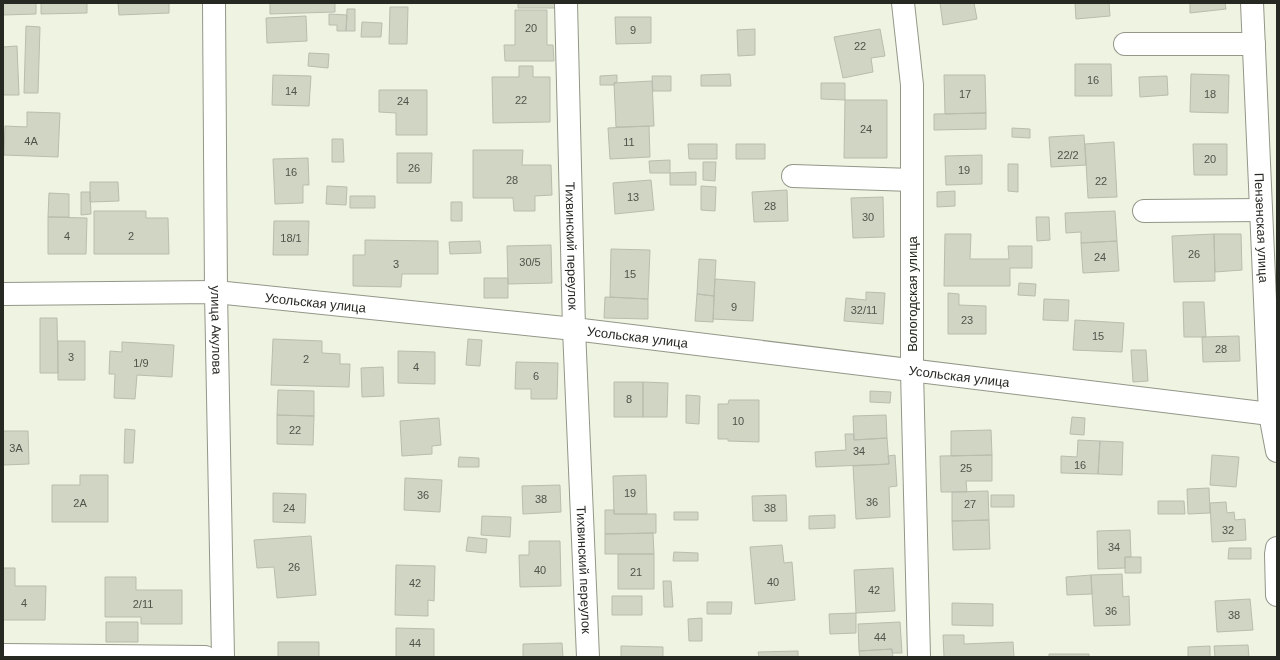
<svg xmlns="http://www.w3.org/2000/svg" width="1280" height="660" font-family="Arial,sans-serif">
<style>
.building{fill:#d0d5c4;stroke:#b9bdad}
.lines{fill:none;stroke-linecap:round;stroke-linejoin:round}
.minor-casing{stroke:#929788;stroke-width:24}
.minor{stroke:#fff;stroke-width:22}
.labels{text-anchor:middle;stroke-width:4;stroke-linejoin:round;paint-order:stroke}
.number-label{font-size:11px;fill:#50534a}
.street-label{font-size:13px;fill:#262822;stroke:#fdfffb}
</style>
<rect width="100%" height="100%" fill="#eef3e2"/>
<!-- building -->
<path class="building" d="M3,3h33v11l-33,1z
M41,3h46v10l-46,1z
M118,3h51v10l-50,2z
M270,3h65v9l-65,2z
M518,3h37v5h-37z
M940,3h34l3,16 -34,6z
M1075,3h34l1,13 -34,3z
M1190,3h35l1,6 -36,4z
M390,7h18l-1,37h-18z
M347,9h8v22h-9z
M515,10h32v35h6l1,16h-49l-1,-16h11z
M329,14l18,1 -1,16h-9v-6h-8z
M306,16l1,25 -40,2 -1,-25z
M615,17h36v26l-35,1z
M362,22l20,1 -1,14h-20z
M26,26l14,1 -2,66h-14z
M755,29v26l-17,1 -1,-26z
M880,29l5,27 -14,2 2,14 -30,6 -9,-41z
M17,46l2,49h-16v-48z
M309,53l20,1 -1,14 -20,-2z
M1075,64h36l1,32h-37z
M519,66h14v11h17v45l-57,1 -1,-46h27z
M730,74l1,12h-30v-11z
M1191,74l38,1 -1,38 -38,-1z
M273,75l38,1 -2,30 -37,-1z
M617,75v7l-3,1v2h-14v-9z
M944,75h41l1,38 -41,1z
M652,76h19v15h-18z
M1167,76l1,19 -28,2 -1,-20z
M652,81l2,45 -38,1 -2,-44z
M821,83h24v17l-24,-1z
M379,90h48v45h-31v-22l-17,-1z
M845,100h42v58h-43z
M27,112l33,1 -2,44 -54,-2 1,-29 22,1z
M986,113v16l-52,1v-16z
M649,126l1,31 -40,2 -2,-31z
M1012,128l18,1v9l-18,-1z
M1084,135l2,30 -35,2 -2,-30z
M332,139h11l1,23h-12z
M1114,142l3,55 -29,1 -3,-54z
M688,144h29v15h-28z
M736,144h29v15h-29z
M1193,144h34v31h-33z
M473,150h50l-1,15h29l1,30 -17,1v15h-21l-1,-13h-40z
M397,153h35l-1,30h-34z
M982,155v29l-36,1 -1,-29z
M308,158l1,27h-6v18l-28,1 -2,-45z
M670,160v13h-20l-1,-12z
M703,162h13l-1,19 -12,-1z
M1008,164h10v28l-10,-1z
M696,172v13h-26v-12z
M651,180l3,30 -39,4 -2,-31z
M90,182h28l1,19 -29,1z
M327,186l20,1 -1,18 -20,-1z
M701,186l15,1 -1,24 -14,-1z
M787,190l1,31 -34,1 -2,-30z
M955,191v15l-18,1v-15z
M81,192h9l1,22 -10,1z
M49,193l20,1v23h-21z
M350,196h25v12h-25z
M883,197l1,40 -31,1 -2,-40z
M451,202h11v19h-11z
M94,211h52v7h22l1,36h-75z
M1115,211l2,30 -36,2v-11l-15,1 -1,-20z
M48,217l39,1 -1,36h-38z
M1036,217h13l1,23 -13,1z
M274,221h35l-1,34h-35z
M945,234h26l-1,25h39l-1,-13h24v22h-22v18h-66z
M1214,234h27l1,36 -27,2z
M1214,234l1,47 -41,1 -2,-46z
M365,240l73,1v33h-36l-1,13 -48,-1v-31h12z
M480,241l1,12 -31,1 -1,-12z
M1117,241l2,30 -36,2 -2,-30z
M551,245l1,38 -44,1 -1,-38z
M611,249l39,1 -2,49 -38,-2z
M699,259l17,1 -2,36 -17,-2z
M484,278h24v20h-24z
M715,279l40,3 -2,39 -40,-2z
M1019,283l17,1 -1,12 -17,-1z
M866,292l19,1 -2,31 -39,-3 2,-23 20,2z
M948,293l11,1v11l27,1v28h-38z
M697,294l17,2 -1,26 -18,-1z
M605,297l43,2v20l-44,-1z
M1044,299l25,1 -1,21 -25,-1z
M1183,302h21l2,35h-22z
M40,318h17l1,55h-18z
M1075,320l49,3 -2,29 -49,-2z
M1239,336l1,25 -37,1 -1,-25z
M273,339l49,2v12l18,1v10h10l-1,23 -78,-2z
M468,339l14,1 -2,26 -14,-1z
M58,341h27v39h-27z
M122,342l52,3 -2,32 -35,-2 -2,24 -21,-1 1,-24h-6l1,-23 12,1z
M1131,350h15l2,31 -15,1z
M398,351l37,1v32l-37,-1z
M516,362l42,1 -1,36h-26v-10h-16z
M383,367l1,29 -22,1 -1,-29z
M614,382h29v35h-29z
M643,382l25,1 -1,34h-24z
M278,390l36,1v25l-37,-1z
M870,391l21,1 -1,11 -20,-1z
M686,395l14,1 -1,28 -13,-1z
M729,400h30v42l-31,-1v-2h-10v-35h10z
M277,415l37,1 -1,29 -36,-1z
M886,415l1,23 -33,2 -1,-24z
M1072,417l13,1 -1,17 -14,-1z
M439,418l2,27 -9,1v8l-30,2 -2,-35z
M125,429l10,1 -2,33h-9z
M991,430l1,25 -41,1v-25z
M3,431h25l1,33 -26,1z
M845,434h9v6l33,-2 2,26 -73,3 -1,-15 31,-2z
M1078,440l22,1 -2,33 -37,-1v-17l16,1z
M1100,441l23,1 -1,33 -24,-1z
M895,455l2,31 -8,1 1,30 -34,2 -3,-53 36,-2 -1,-8z
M992,455v26h-26l1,11h-26l-1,-36z
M1212,455l27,2 -3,30 -26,-2z
M459,457l20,1v9h-21z
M80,475h28v47h-56v-37h28z
M646,475l1,39h-33l-1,-38z
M405,478l37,2 -2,32 -36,-2z
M560,485l1,27 -38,2 -1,-28z
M1209,488l1,25 -22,1 -1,-25z
M988,491l1,29 -37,1v-29z
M273,493l33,1 -1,29 -32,-1z
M786,495l1,26h-34l-1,-25z
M991,495h23v12h-23z
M1158,501h26l1,13h-27z
M1226,502l1,11 7,-1 1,8 10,-1 1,21 -34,2 -2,-39z
M605,510h9v4h42v19l-51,1z
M674,512h24v8h-24z
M835,515v13l-26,1v-13z
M482,516l29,1 -1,20 -29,-2z
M989,520l1,29 -37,1 -1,-29z
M1130,530l1,27h-6v11l-27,1 -1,-38z
M653,533l1,21h-49v-20z
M311,536l5,59 -39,3 -3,-31 -17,1 -3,-28z
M468,537l19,2 -1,14 -20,-2z
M529,541h31l1,45 -41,1 -1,-32h10z
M782,545l2,18 8,-1 3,38 -40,4 -5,-57z
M1229,548h22v11h-23z
M674,552l24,1v8h-25z
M618,554h36v35h-36z
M1125,557h16v16h-16z
M396,565l39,1 -1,35 -6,-1v16l-33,-1z
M3,568h12v18h31l-1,34h-42z
M893,568l2,43 -39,2 -2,-43z
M1122,574l1,23 6,-1 1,29 -36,1 -3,-51z
M1091,575l1,19 -25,1 -1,-18z
M105,577h31v13h46v34h-41v-7h-36z
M663,581h8l2,26h-9z
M612,596h30v19h-30z
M1250,599l3,31 -36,2 -2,-31z
M707,602h25l-1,12h-24z
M952,603l41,1v22l-41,-1z
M856,613v20l-26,1 -1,-20z
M702,618v23h-13l-1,-22z
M106,622h32v20h-32z
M900,622l2,31h-10v-4l-33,2 -1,-27z
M396,628l38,1v28h-38z
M943,635h21v9l49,-2 1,15h-70z
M278,642h41v15h-41z
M562,643l1,14h-40v-13z
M1248,645l1,12h-34l-1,-11z
M621,646l42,1v10h-42z
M1210,646v11h-22v-10z
M892,649l1,8h-33l-1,-6z
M798,651v6h-39l-1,-5z
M1049,654h40v3h-40z"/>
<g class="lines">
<!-- minor casing -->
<g class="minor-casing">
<g id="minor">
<path id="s1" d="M214,3l2,289 7,365"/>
<path id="s2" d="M566,3l8,326 14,328"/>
<path d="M903,3l9,82v286l7,286"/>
<path id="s3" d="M1252,3l18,411 7,37"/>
<path d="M1125,44h129"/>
<path d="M793,176l119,4"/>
<path d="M1144,211l117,-1"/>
<path id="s4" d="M3,294l213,-2 358,37 696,85"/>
<path d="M1277,548l-1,6 1,41"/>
<path d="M3,655l202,2"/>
</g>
</g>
<!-- minor -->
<use href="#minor" class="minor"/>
</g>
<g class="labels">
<!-- number labels -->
<g class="number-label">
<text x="531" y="32">20</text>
<text x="633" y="34">9</text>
<text x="860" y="50">22</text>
<text x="1093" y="84">16</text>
<text x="291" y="95">14</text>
<text x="965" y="98">17</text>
<text x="1210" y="98">18</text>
<text x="521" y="104">22</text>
<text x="403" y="105">24</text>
<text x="866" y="133">24</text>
<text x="31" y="145">4А</text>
<text x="629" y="146">11</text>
<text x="1068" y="159">22/2</text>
<text x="1210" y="163">20</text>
<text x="414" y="172">26</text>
<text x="964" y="174">19</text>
<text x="291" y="176">16</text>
<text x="512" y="184">28</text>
<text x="1101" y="185">22</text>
<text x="633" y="201">13</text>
<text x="770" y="210">28</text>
<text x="868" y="221">30</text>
<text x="67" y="240">4</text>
<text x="131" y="240">2</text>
<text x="291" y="242">18/1</text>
<text x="1194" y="258">26</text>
<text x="1100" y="261">24</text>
<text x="530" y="266">30/5</text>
<text x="396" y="268">3</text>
<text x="630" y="278">15</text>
<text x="734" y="311">9</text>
<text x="864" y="314">32/11</text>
<text x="967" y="324">23</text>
<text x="1098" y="340">15</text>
<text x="1221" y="353">28</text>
<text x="71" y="361">3</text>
<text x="306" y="363">2</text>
<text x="141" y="367">1/9</text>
<text x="416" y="371">4</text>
<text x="536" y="380">6</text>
<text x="629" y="403">8</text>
<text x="738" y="425">10</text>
<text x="295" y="434">22</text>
<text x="16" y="452">3А</text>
<text x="859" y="455">34</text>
<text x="1080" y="469">16</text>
<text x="966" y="472">25</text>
<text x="630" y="497">19</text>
<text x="423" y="499">36</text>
<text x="541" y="503">38</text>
<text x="872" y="506">36</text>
<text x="80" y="507">2А</text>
<text x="970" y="508">27</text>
<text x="289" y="512">24</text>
<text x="770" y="512">38</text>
<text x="1228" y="534">32</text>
<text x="1114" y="551">34</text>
<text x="294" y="571">26</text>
<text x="540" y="574">40</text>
<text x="636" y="576">21</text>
<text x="773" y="586">40</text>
<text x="415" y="587">42</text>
<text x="874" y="594">42</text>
<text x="24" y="607">4</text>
<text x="143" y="608">2/11</text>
<text x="1111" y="615">36</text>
<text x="1234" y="619">38</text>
<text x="880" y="641">44</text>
<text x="415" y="647">44</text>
</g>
<!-- street labels -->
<g class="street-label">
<text dy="5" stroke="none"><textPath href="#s3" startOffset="225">Пензенская улица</textPath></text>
<text dy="5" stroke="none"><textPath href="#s2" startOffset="243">Тихвинский переулок</textPath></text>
<text transform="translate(912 294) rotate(-90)" y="5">Вологодская улица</text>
<text dy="5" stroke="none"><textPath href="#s4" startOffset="313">Усольская улица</textPath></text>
<text dy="5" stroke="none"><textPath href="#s1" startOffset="327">улица Акулова</textPath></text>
<text dy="5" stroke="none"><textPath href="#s4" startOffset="637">Усольская улица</textPath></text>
<text dy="5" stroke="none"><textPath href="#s4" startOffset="961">Усольская улица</textPath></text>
<text dy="5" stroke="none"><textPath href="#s2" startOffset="567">Тихвинский переулок</textPath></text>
</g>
</g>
<!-- border -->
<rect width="1280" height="660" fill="none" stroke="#262822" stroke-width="8"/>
</svg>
